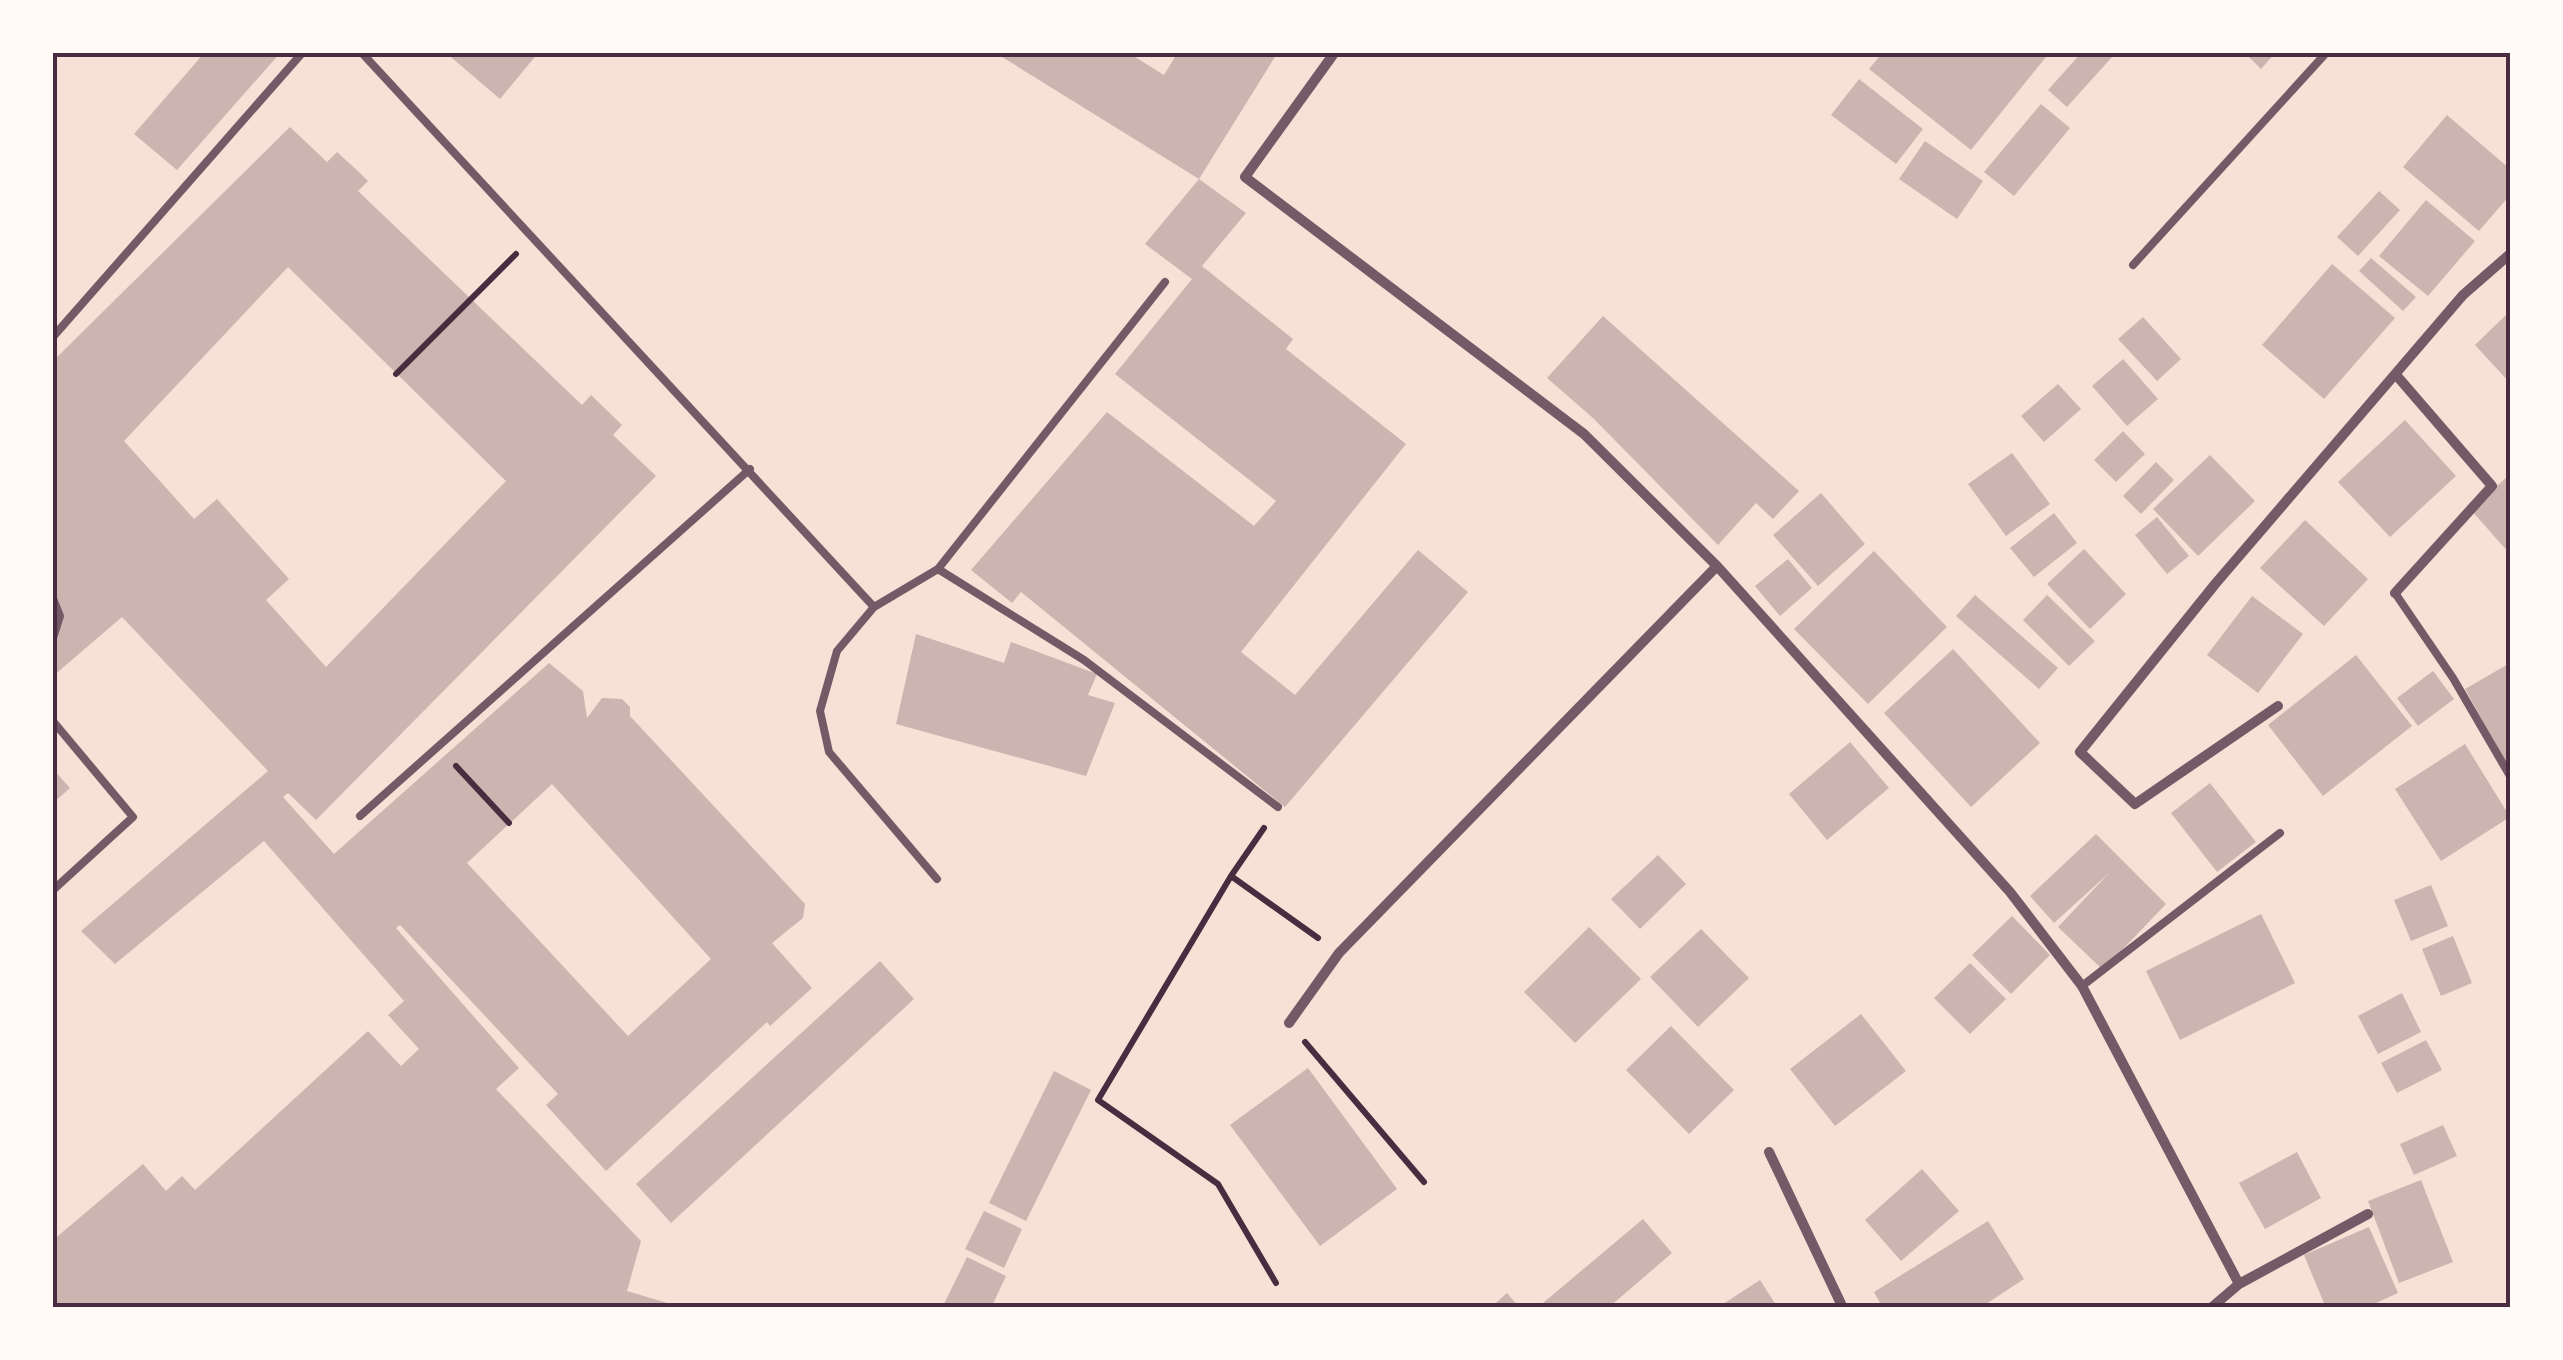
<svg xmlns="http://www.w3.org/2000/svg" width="2563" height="1360" font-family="'Roboto Condensed',sans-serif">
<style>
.building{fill:#ccb4b1;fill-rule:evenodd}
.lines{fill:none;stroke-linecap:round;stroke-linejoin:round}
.path{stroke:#4a2c40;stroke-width:6}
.service{stroke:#755966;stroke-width:8}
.minor{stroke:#755966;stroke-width:10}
.neatline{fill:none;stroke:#4a2c40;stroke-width:4}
</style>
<rect width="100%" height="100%" fill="#f7e1d7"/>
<!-- building -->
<path class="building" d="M205,52h76l-104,118 -43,-36z
M445,52h94l-39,47z
M994,52h133l37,23 14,-23h100l-79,127z
M1883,52h167l-79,98 -102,-81z
M2082,52l30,5 -45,50 -19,-17z
M2244,52h32l-15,17z
M1859,79l64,50 -27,35 -65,-49z
M2041,104l29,24 -56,68 -30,-24z
M2447,115l63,54v26l-31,36 -76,-64z
M290,127l37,35 10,-10 23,21 8,8 -10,10 224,214 9,-10 31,30 -9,10 43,41 -340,344 -28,-27 -5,4 51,57 215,-191 34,28 4,27 15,-20 20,1 8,8v9l175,188 -2,14 -31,25 40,45 -42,38 -3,-4 -161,149 -60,-66 12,-11 -158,-169 -4,3 123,140 -23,21 145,152 -14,50 57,17h-632v-67l91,-77 23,27 16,-15 13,14 173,-159 33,35 18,-17 -31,-34 16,-14 -140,-160 -149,123 -34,-33 187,-160 -146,-154 -70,60v-315zM288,267l218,214 -180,186 -60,-67 23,-21 -72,-80 -23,20 -70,-78zM552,784l159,175 -83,77 -161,-173z
M1925,141l58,40 -26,38 -58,-40z
M1199,179l47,34 -44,53 91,73 -7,10 120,95 -165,208 54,43 123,-145 50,42 -183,215 -264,-215 -9,11 -41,-33 136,-158 147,114 22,-25 -161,-127 77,-95 -47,-35z
M2379,191l21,19 -42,46 -21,-19z
M2426,200l49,41 -47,55 -49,-40z
M2371,258l45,39 -13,14 -44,-40z
M2332,264l63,54 -71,81 -62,-54z
M2510,311v72l-35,-38z
M1603,316l196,175 -26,28 -17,-16 -38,42 -125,-127 -46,-40z
M2143,317l38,42 -24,22 -39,-42z
M2123,359l35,40 -31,27 -35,-40z
M2058,384l23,25 -37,33 -23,-26z
M2405,420l51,56 -66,61 -52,-55z
M2123,431l22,23 -29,28 -22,-22z
M2012,453l38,51 -44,32 -38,-52z
M2210,455l45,46 -57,55 -45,-47z
M2156,462l18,18 -33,34 -18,-18z
M2510,474v80l-39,-44z
M1821,493l44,51 -47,42 -45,-51z
M2054,513l23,30 -43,34 -24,-29z
M2157,517l32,39 -22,18 -32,-39z
M2305,520l63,59 -44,47 -64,-58z
M2084,549l42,45 -36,35 -43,-45z
M1874,551l73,76 -79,77 -74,-75z
M1788,559l24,29 -32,28 -25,-30z
M1975,595l83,73 -19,21 -83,-73z
M2047,595l48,46 -26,25 -46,-46z
M2252,596l51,38 -45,59 -51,-38z
M916,634l88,29 7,-21 86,32 -9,21 27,8 -29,73 -190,-52z
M1953,649l87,94 -69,64 -87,-94z
M2356,655l56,71 -89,70 -55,-71z
M2510,663v108l-45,-82z
M2433,671l21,28 -36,27 -21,-28z
M1850,742l39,46 -62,52 -38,-46z
M2465,744l45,73 -69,44 -46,-72z
M52,768l18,20 -18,16z
M2210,783l46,59 -39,30 -46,-59z
M2096,834l70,70 -63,66 -45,-43 51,-54 -55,50 -24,-27z
M1658,855l28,29 -46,45 -29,-30z
M2431,885l17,41 -37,15 -17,-41z
M2261,914l34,69 -115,57 -34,-69z
M2012,916l38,39 -39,39 -39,-39z
M1589,927l52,52 -66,64 -51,-51z
M1701,929l48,49 -51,49 -48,-50z
M2453,936l19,47 -31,13 -19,-47z
M880,961l34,38 -243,224 -35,-39z
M1970,963l36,36 -36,35 -36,-36z
M2402,993l19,39 -43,22 -20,-38z
M1861,1014l45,57 -71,55 -45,-57z
M1671,1026l63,64 -45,44 -63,-64z
M2426,1040l16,30 -45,23 -16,-30z
M1308,1068l89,121 -77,57 -90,-121z
M1054,1071l37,19 -65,131 -37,-18z
M2443,1125l14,31 -43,19 -14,-31z
M2297,1152l24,46 -56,31 -26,-46z
M1922,1169l37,42 -58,50 -36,-41z
M2421,1180l32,82 -54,21 -31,-82z
M984,1211l38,18 -18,39 -39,-19z
M1643,1219l29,34 -64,55h-71z
M1988,1221l36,58 -44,29h-97l-9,-16z
M2369,1227l29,66 -33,15h-39l-22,-53z
M967,1257l39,19 -15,32h-49z
M1760,1280l18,28h-61z
M1507,1293l13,15h-30z"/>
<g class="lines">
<!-- path -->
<path class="path" d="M396,374l120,-120
M456,766l53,57
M1231,876l33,-48
M1305,1042l119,140
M1276,1283l-58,-99 -120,-84 133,-224 87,62"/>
<!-- service -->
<path class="service" d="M361,52l513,555
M2133,265l194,-213
M52,338l251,-286
M938,569l146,91 194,147
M2395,593l58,85 57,98
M52,596l8,20 -8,25
M52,720l81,97 -81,74
M360,816l390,-347
M937,879l-108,-127 -9,-41 17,-60 37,-44 64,-38 227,-287
M2082,986l198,-153"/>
<!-- minor -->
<path class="minor" d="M1335,52l-90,125 339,257 133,132 293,326 72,94 157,298
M2395,593l97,-107 -95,-110
M2278,706l-143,98 -55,-52 136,-169 247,-288 47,-41
M1289,1023l50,-70 378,-387
M1769,1152l74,156
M2211,1308l28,-24 129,-70"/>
</g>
<!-- border -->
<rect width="2563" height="1360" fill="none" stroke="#fffaf5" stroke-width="110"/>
<rect x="55" y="55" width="2453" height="1250" class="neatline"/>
</svg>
